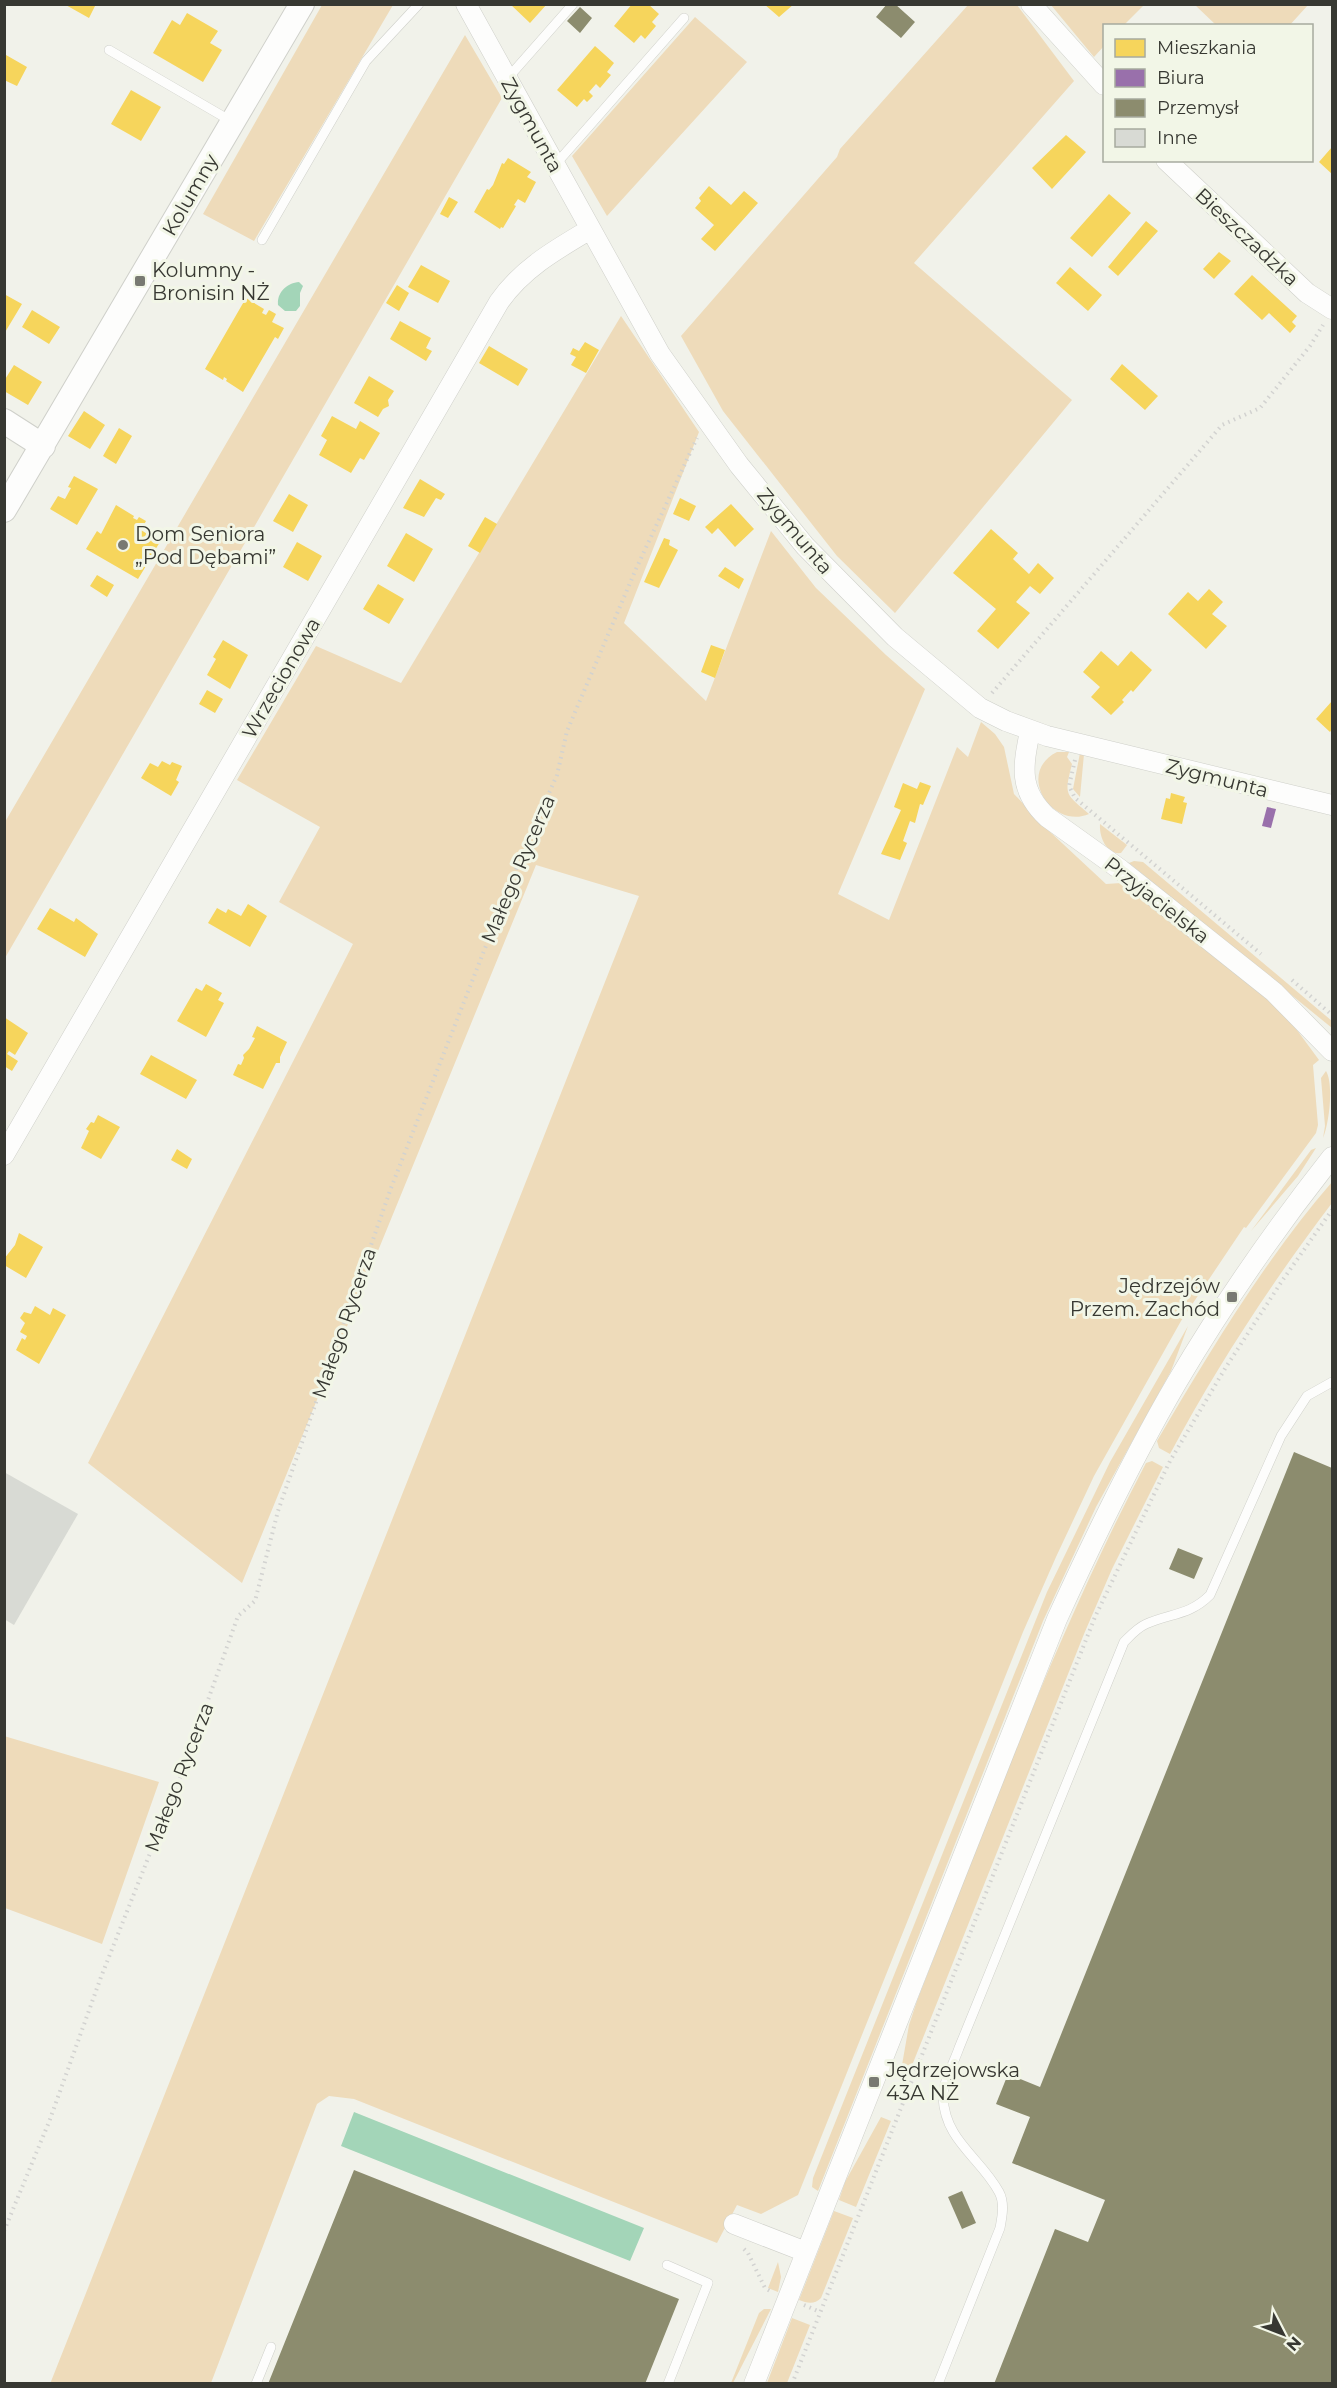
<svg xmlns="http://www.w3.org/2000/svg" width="1337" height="2388" font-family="Montserrat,sans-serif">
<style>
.green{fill:#eedbba}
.water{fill:#a3d5b8}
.homes{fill:#f6d55c}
.offices{fill:#9970ab}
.industry{fill:#8c8c6e}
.building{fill:#d8dad4}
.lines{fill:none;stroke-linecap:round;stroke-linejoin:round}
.service-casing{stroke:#cfd0ca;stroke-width:10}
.minor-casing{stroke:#cfd0ca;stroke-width:21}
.tertiary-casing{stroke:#cfd0ca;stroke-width:26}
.path{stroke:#d2d2d0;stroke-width:4;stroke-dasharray:1.5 4.5;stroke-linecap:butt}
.service{stroke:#fdfdfc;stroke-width:9}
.minor{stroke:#fdfdfc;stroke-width:20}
.tertiary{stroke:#fdfdfc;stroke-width:24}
.poi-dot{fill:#787972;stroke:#f2f6e7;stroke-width:2}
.labels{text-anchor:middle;stroke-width:6;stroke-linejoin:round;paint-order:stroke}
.street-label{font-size:20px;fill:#373832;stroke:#f2f6e7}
.poi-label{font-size:20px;fill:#373832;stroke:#f2f6e7;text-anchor:start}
</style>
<rect width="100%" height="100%" fill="#f1f2ea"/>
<!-- green -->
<path class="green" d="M322,5h71l-139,236 -51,-27z
M968,5h49l57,76 -160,182 158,137 -177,213 -58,-57 -114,-145 -42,-75 156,-179 3,-8z
M1051,5h93l-20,20 -20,1v20l-10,11z
M1195,5h113l-19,21 -73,-1z
M695,17l52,45 -140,154 -35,-60z
M465,35l37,63 -497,860v-136z
M621,316l78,116 -75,191 82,78 65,-170 45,57 70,67 39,34 -87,205 51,26 68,-173 11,10 13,-35 14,12 9,13 10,47 34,36 58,54 15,-1 145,115 28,28 25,34 -6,5 5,60 -2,8 -70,95 -2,-1 -63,94 -87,155 -38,81 -33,75 -225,563 -37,19 -24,-9 -20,38 -363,-144 -25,-3 -12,8 -106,279 -161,1 589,-1488 -103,-31 -294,718 -154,-120 265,-519 -74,-42 41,-75 -83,-47 79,-134 85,37z
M1057,752h12l-2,5 5,7c-8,32 -7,29 17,50 -37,16 -74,-41 -32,-62z
M1080,753l4,1 -4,43 -7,-8z
M1100,824l27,21 -6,8c-15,2 -22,-17 -21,-29z
M1134,861l9,1 189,159v7l-203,-165z
M1326,1071c8,13 3,53 -3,67l2,-12 -4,-48z
M1316,1148l-18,28 -47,55 60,-81z
M1332,1182v21c-60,79 -115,163 -162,251l-11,-6 -2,-7c53,-90 107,-180 175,-259z
M1188,1326l-17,45 -75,136 -53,114 -225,570 -6,-4 1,-9 234,-586 63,-130z
M1152,1461l11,6 -51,102 -28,65 -173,434 -9,-3 7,-40 8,-24c71,-181 138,-365 229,-538z
M4,1736l155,46 -57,162 -97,-36z
M881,2117l10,4 -35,86 -17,-7 6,-18z
M834,2211l19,7 -32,80c-7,7 -14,5 -22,2z
M778,2262l3,15 -3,15 -10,-4z
M764,2309h7l-38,74h-2l28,-70z
M792,2318l18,7 -23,58h-20z"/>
<!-- water -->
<path class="water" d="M299,282l4,4 -3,7v13l-4,5h-11l-7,-6c-1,-13 9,-22 21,-23z
M354,2112l290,116 -14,33 -289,-115z"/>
<!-- homes -->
<path class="homes" d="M64,4h32l-7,14z
M510,4h37l-17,19z
M632,4h16l11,10 -7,8 4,4 -11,13 -4,-4 -7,8 -20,-17z
M764,4h30l-15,13z
M187,13l31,18 -8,12 12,7 -19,32 -50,-29 19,-33 8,5z
M595,46l19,17 -7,9 4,3 -11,13 -4,-4 -7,8 4,4 -6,6 -3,-3 -7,8 -20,-17z
M6,55l21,12 -10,19 -13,-6v-21z
M131,90l30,17 -20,34 -30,-17z
M1066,135l20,17 -34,37 -20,-21z
M1332,147v27l-13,-12z
M508,158l23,14 -4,5 9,5 -11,21 -7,-4 -4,6 2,1 -13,22 -2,-1 -1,2 -26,-17 13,-23 2,1 4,-5 9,-22 2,1z
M709,186l22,19 13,-14 14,12 -43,48 -14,-12 13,-14 -19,-17 6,-7 -2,-3z
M1109,194l22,19 -39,44 -22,-19z
M449,197l9,5 -10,16 -8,-4z
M1146,221l12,10 -40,45 -10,-9z
M1219,252l12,9 -17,18 -11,-10z
M421,265l29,16 -12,22 -30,-16z
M1070,267l32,28 -14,16 -32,-28z
M1252,275l45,41 -5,6 4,4 -6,7 -21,-20 -7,7 -28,-26z
M397,285l12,8 -10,18 -13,-8z
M4,294l18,10 -18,30z
M246,298l18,11 -2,4 4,2 3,-5 7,4 -4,8 12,6 -6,11 -3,-2 -32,55 -17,-11 1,-2 -3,-2 -1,3 -18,-11z
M32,310l28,17 -11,17 -27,-17z
M400,321l31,17 -5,10 6,3 -6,10 -36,-22z
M585,342l14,8 -13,23 -15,-8 5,-8 -6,-3 3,-6 6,3z
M489,346l39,23 -10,17 -39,-23z
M1122,364l36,32 -13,14 -35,-31z
M14,365l28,17 -14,23 -24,-14v-10z
M369,376l25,15 -6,9 1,6 -6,3 -5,8 -24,-14z
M84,411l21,14 -15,24 -22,-13z
M332,416l24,13 4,-8 20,12 -16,27 -4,-2 -9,15 -32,-18 8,-15 -6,-4z
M119,428l13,8 -16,28 -13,-8z
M74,476l24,13 -21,36 -27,-16 8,-13 7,3 6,-11 -3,-1z
M420,479l25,15 -4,6 -5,-2 -12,19 -21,-9z
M289,494l19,11 -15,27 -20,-11z
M680,498l16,8 -7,15 -16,-7z
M731,504l23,25 -19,18 -17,-19 -6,6 -7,-7z
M116,505l18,11 -1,2 4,2 2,-3 7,4 -5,9 19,12 -10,16 -3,-2 -2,3 4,2 -11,18 -52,-30 11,-18 4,3z
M485,517l12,7 -17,29 -12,-7z
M991,529l27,24 -5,6 16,15 9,-11 16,15 -14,16 -10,-8 -14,16 14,11 -32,36 -21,-18 19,-22 -43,-36z
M406,533l27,16 -19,33 -27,-16z
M664,538l6,2 -1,5 9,5 -19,38 -15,-6z
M297,542l25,14 -14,25 -25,-14z
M725,567l19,12 -5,10 -21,-13z
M97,575l17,10 -7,12 -17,-11z
M378,584l26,15 -15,25 -26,-15z
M1209,589l14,13 -11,12 15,12 -21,23 -38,-35 20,-22 10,9z
M223,640l25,15 -18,34 -23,-14 9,-16 -3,-2z
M711,645l14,5 -10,28 -14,-6z
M1101,651l17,15 13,-15 21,19 -19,22 -2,-2 -9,10 2,2 -13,13 -20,-18 9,-10 -17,-15z
M207,690l16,9 -8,14 -16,-9z
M1332,701v28l-2,3 -14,-13z
M162,761l8,4 2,-3 10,4 -6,14 3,2 -8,14 -30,-18 9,-15 8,4z
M920,782l11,4 -8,19 -3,-1 -5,19 -5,-2 -7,20 4,2 -7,17 -19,-6 20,-44 -7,-3 9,-24 14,6z
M1171,793l14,4 -2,5 4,1 -5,21 -21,-5 5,-21 4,1z
M248,904l19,12 -17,31 -42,-24 9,-15 9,5 2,-4 13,7z
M50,908l24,14 2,-4 22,16 -13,23 -48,-28z
M206,984l16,9 -4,7 6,3 -18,34 -29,-16 19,-33 6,3z
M4,1017l24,16 -13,22 -6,-4 -2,3 11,7 -6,10 -8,-5z
M257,1026l30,16 -7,15v6h-4l-13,26 -30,-14 5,-11 3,1 3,-7 -1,-3 6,-6 6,-11 -3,-1z
M151,1055l46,25 -11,19 -46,-25z
M98,1115l22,12 -19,32 -20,-11 8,-17 -3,-2 5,-7 3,1z
M177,1149l15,10 -5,10 -16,-9z
M19,1233l24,14 -17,31 -22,-13v-6l11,-14z
M35,1306l15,9 3,-7 13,7 -27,49 -23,-14 6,-12 3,2 2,-4 -7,-4 5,-9 -5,-5 4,-6 7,2z"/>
<!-- offices -->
<path class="offices" d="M1267,807l9,2 -5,19 -9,-2z"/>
<!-- industry -->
<path class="industry" d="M887,4h8l20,18 -14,16 -25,-21z
M580,7l12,11 -12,15 -13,-12z
M1294,1452l38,16v916h-338l61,-155 33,13 17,-42 -93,-37 18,-46 -34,-13 12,-30 32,13z
M1178,1548l25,10 -9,21 -25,-10z
M354,2170l325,129 -34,85h-377z
M962,2191l14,32 -14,6 -14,-32z"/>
<!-- building -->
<path class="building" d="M4,1472l74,42 -64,111 -10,-6z"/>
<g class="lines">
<!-- service casing -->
<g class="service-casing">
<path id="service" d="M109,50l122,71
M507,79l66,-75
M555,165l129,-147
M262,240l104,-179 53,-57
M667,2265l41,18 -40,101
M256,2384l15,-37
M938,2384l62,-156c2,-11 5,-25 -1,-36 -19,-35 -54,-51 -56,-95 -1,-12 12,-37 16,-49l165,-406c7,-7 13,-14 22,-18 24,-11 43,-8 64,-29l71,-159 26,-40 25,-14"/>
</g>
<!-- minor casing -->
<g class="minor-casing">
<path id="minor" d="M466,4l194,350 79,111 66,81 90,91 85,71 26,13 41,15 285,69
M1031,4l73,81
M1166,160l141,133 25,16
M1030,731c-7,35 -12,59 17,86l74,53 153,122 58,59
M4,1155l495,-853c23,-33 56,-52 90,-72
M734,2224l72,28
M754,2384l303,-765c37,-81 75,-160 120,-237 46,-78 99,-154 155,-225"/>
</g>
<!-- tertiary casing -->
<g class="tertiary-casing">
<path id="tertiary" d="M4,421l39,25
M4,510l298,-506"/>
</g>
<!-- path -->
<path class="path" d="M992,693l230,-268 38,-17 50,-62 13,-21
M1075,760l-6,26 6,12 186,156
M1292,980l40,35
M4,2231l45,-109 52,-145 82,-207 55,-154 17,-15 23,-90 113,-323 129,-329 37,-84 10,-44 69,-162 61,-131
M744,2249l4,4 17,35 7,4
M804,2305l16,7
M792,2384l303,-767 75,-156 56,-94 56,-86 50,-71"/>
<!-- service -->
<use href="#service" class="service"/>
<!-- minor -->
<use href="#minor" class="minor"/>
<!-- tertiary -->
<use href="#tertiary" class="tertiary"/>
</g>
<!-- markers -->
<g class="poi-dot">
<rect x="134" y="275" width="12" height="12" rx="3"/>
<circle cx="123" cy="545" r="6"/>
<rect x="1226" y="1291" width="12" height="12" rx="3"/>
<rect x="868" y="2076" width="12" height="12" rx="3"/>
</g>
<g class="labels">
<!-- street labels -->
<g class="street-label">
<text transform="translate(532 125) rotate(61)" y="7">Zygmunta</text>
<text transform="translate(190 195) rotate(-60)" y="7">Kolumny</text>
<text transform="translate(1247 237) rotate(43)" y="7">Bieszczadzka</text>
<text transform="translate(795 531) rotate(50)" y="7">Zygmunta</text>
<text transform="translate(281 678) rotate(-60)" y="7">Wrzecionowa</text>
<text transform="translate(1217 778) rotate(14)" y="7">Zygmunta</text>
<text transform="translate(518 869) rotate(-67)" y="7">Małego Rycerza</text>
<text transform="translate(1157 900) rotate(38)" y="7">Przyjacielska</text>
<text transform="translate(344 1323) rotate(-71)" y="7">Małego Rycerza</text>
<text transform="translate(179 1777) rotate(-69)" y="7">Małego Rycerza</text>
</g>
<!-- poi labels -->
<g class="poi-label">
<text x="152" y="277">Kolumny -<tspan x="152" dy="23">Bronisin NŻ</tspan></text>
<text x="135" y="541">Dom Seniora<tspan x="135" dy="23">„Pod Dębami”</tspan></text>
<text x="1220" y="1293" text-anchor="end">Jędrzejów<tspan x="1220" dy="23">Przem. Zachód</tspan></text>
<text x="886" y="2077">Jędrzejowska<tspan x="886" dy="23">43A NŻ</tspan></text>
</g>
</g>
<!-- border -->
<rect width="1337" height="2388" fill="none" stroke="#373832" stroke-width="12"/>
<!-- legend -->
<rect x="1103" y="24" width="210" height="138" fill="#f2f6e7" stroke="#a7aa9f" stroke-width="1.5"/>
<rect x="1115" y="39" width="30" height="18" fill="#f6d55c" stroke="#a7aa9f" stroke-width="1.5"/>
<text x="1157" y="54" font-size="18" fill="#373832">Mieszkania</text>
<rect x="1115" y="69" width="30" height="18" fill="#9970ab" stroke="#a7aa9f" stroke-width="1.5"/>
<text x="1157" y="84" font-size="18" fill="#373832">Biura</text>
<rect x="1115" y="99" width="30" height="18" fill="#8c8c6e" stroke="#a7aa9f" stroke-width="1.5"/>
<text x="1157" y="114" font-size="18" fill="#373832">Przemysł</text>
<rect x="1115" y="129" width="30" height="18" fill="#d8dad4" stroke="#a7aa9f" stroke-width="1.5"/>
<text x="1157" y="144" font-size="18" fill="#373832">Inne</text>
<!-- north arrow -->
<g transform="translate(1283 2334) rotate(132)" stroke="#f2f6e7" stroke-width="4.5" paint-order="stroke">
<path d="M0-4.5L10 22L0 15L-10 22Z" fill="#373832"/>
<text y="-9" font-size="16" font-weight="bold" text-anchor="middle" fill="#373832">N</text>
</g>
</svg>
